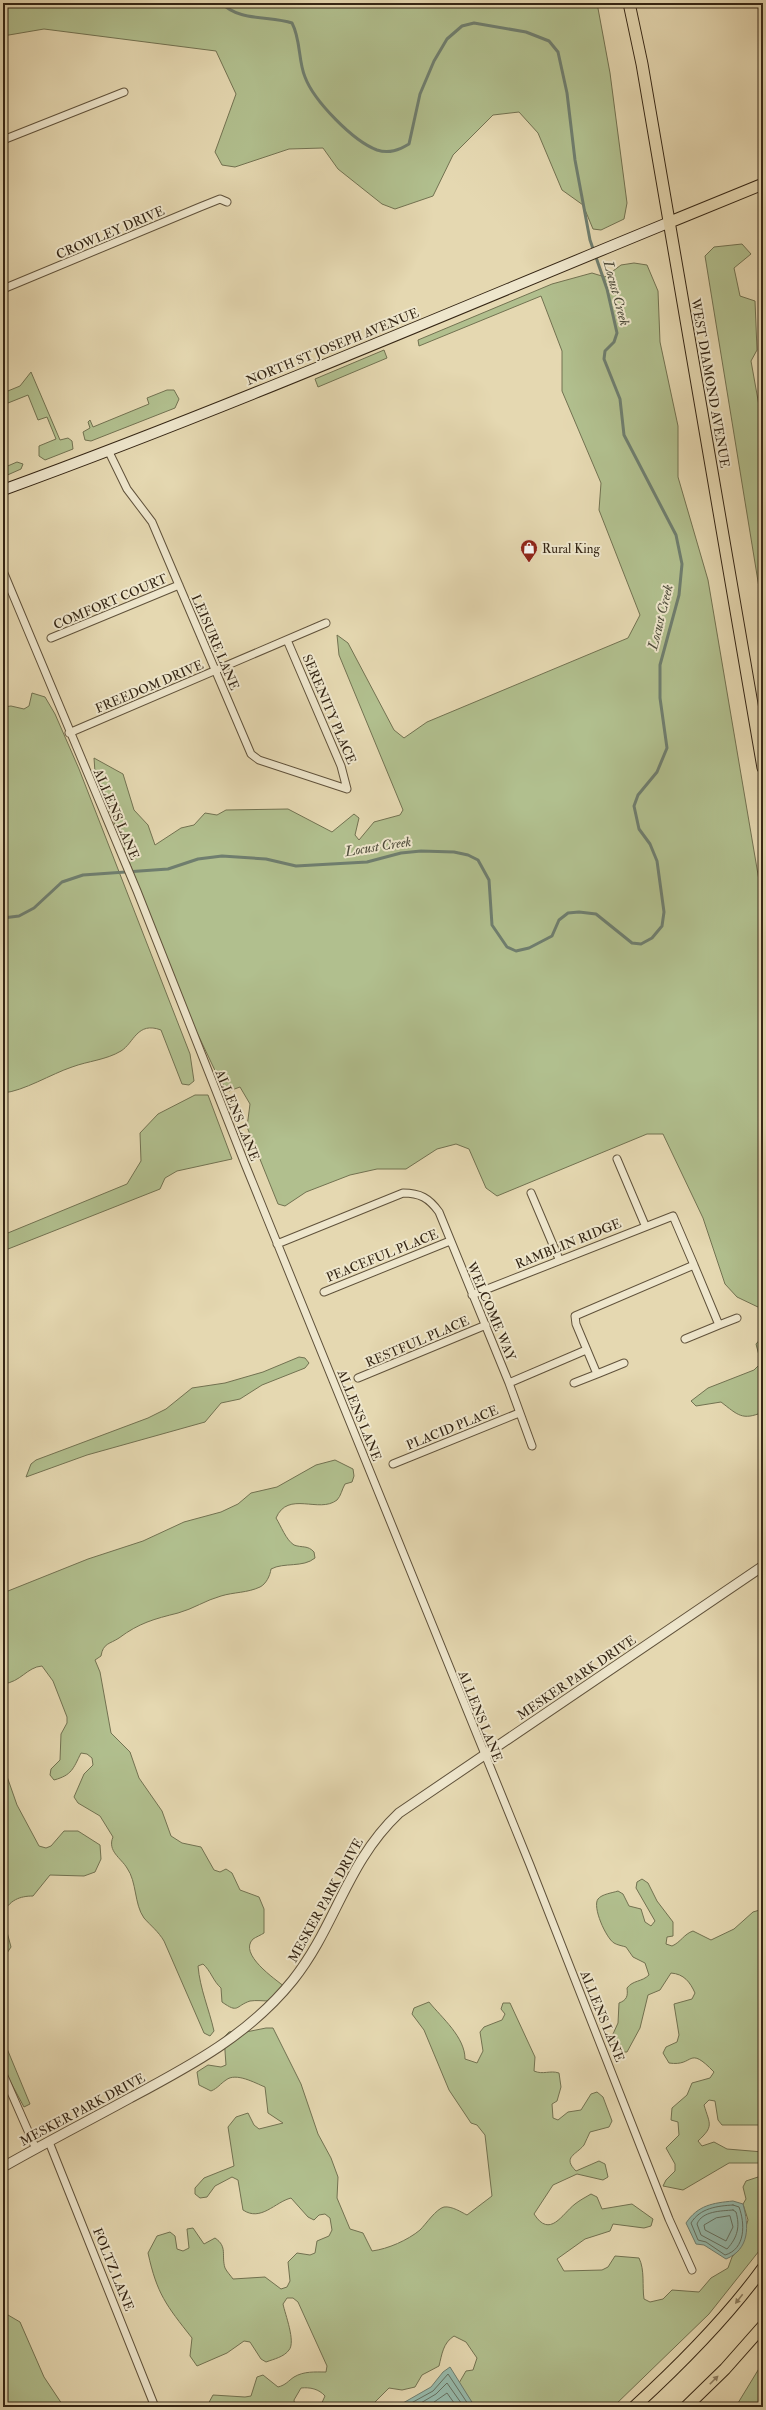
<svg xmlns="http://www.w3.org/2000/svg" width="766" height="2410" font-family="'IM FELL Double Pica',serif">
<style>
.green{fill:#b1bf8e;stroke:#727251}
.water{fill:#96baac;stroke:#6f7e6f}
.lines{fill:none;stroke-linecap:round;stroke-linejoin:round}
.shore{stroke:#657060;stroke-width:1}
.stream{stroke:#6f7e6f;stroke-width:3}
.minor-casing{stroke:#60523b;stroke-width:9}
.tertiary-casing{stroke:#60523b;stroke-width:11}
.secondary-casing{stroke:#342514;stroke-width:12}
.primary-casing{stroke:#342514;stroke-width:13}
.minor{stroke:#eee6cc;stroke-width:7}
.tertiary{stroke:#eee6cc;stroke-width:9}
.secondary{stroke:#eee6cc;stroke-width:10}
.primary{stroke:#e5d8b1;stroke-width:11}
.oneway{fill:#8c7e62}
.labels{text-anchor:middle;stroke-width:4;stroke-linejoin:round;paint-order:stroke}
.street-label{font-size:13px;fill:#342514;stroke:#eee6cc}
.poi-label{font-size:13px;fill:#342514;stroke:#eee6cc;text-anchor:start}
.water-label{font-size:14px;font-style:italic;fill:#4c4a3a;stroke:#eee6cc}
</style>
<rect width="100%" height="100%" fill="#e5d8b1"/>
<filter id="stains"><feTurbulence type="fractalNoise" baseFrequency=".005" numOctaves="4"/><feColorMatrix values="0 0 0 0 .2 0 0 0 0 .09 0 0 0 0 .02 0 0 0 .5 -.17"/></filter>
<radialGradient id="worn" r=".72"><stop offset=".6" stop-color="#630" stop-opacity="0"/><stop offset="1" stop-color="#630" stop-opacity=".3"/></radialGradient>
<!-- green -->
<path class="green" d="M3,3h594l13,70 17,130 -3,16 -23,11 -8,-1 -10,-24 -21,-15 -24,-57 -19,-21 -26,3 -40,40 -20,41 -38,13 -13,-5 -44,-35 -15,-21 -34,1 -54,18 -13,-2 -7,-13 21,-58 -20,-43 -172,-22 -41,7z
M742,244l9,10 -17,14 6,28 15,5 2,49 -6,11 12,67v184l-58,-356 9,-9z
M634,263l13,2 11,26 2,51 18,84v51l30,103 55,324v409l-3,-5 -23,-11 -12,-13 -22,-66 -40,-84h-16l-150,62 -11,-8 -17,-39 -13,-5 -19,5 -31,20h-29l-27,6 -44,17 -21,14 -7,-2 -31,-77 3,-23 -10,-17 -11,4 -9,-10 -38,-80 -87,-229 -1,-14 29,16 11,36 14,15 7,20 26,-17 13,-3 11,-12 12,2 9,-5 62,-1 44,23 22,-18 5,4 -4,17 4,5 15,-18 26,-7 3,-5 -64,-155 -2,-20 11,8 46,87 10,8 23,-16 201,-84 12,-23 -41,-105 2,-27 -39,-92v-40l-21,-55 -122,50 -1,-6 134,-56 40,-11 13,4 16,-12z
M384,350l3,8 -69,29 -3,-8z
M31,372l29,68 8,-2 4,3 1,8 -28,11 -6,-4v-10l17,-7 -9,-22 -9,3 -10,-25 -25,10v-12l17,-7z
M167,390h7l5,9 -4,9 -84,33 -6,-1 -2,-8 7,-4 -2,-6 2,-2 3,7 56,-23 -2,-6z
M17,462l6,2 -2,5 -18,8v-9z
M32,693l13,4 10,17 24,55 111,285 4,27 -5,4 -7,-1 -21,-54c-24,-9 -27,13 -40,21 -15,9 -33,10 -49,16 -21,7 -48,24 -69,26v-386l8,-1 13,3 5,-3z
M195,1095h13l24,64 -55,12 -12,7 -5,11 -157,62v-16l124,-51 14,-23 -1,-28 18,-19z
M763,1336v76c-21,9 -25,3 -42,-10l-25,4 -5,-5 17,-13 46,-18 7,-7 -5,-19z
M299,1357l6,1 4,5 -4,5 -43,17 -22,14 -19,4 -16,19 -118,33 -61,22 5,-13 5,-4 112,-42 18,-9 26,-21 33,-5 38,-11z
M335,1460l18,9 1,7 -2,6 -7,2c-3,5 -4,12 -8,16 -18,14 -49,-10 -61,18 5,8 10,22 18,27 8,3 14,0 20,7l1,6c-12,10 -31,4 -44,11 -1,7 -5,15 -11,18 -13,6 -26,5 -39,9 -15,4 -28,13 -43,17 -24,6 -39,10 -59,25 -9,6 -16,5 -18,18l-6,4 5,12 11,61 19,19 9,26 23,33 9,25 11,7 19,4 13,23 6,2 6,-3 6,4 8,17 19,7 5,12v24c-3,2 -8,4 -11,6 -15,15 22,40 32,48l-15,14c-6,0 -14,-1 -20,0 -15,5 -11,13 -28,1l-1,-14c-8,-7 -10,-17 -18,-24l-5,2c2,23 11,43 16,65l-4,5 -6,-3 -40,-92c-6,-10 -13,-15 -20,-23 -10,-14 -7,-36 -17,-50 -6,-10 -20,-17 -14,-31l-13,-21 -22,-13 -4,-6 10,-23 9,-9 -1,-7 -5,-4 -6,-1c-8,16 -9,22 -27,27l-4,-5 1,-6 9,-9 1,-26 6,-11v-6l-14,-36 -11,-15c-15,1 -21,16 -39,18v-91l85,-34 55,-18 41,-19 37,-10 17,-8 13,-11 26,-6 39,-22z
M3,1765l14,40 22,41 7,2 5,-2 13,-15h14l22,14 1,14 -6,13 -11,4 -34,-1 -17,21c-13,0 -24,4 -30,18z
M642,1879l6,4 9,18 16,21v14l-6,1 -1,7 6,2c9,-4 12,-12 21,-15l18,9 23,-11 19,-17 10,-3v216h-41l-4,-5 -3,-19 -6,-1 -5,5c6,20 10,21 -6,36l4,5 12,-4 13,7 36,3v11h-34l-46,27 -20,-4 3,-6 9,-9v-7l-9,-16 13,-13 -1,-13 -7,-2 1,-12 15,-13 5,-12 18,-5 4,-6c-27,-28 -19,-5 -45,-9l-6,-10 3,-6 11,-5 2,-7 -5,-31 18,-5 3,-6c-5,-11 -11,-19 -24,-20l-11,17 -12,5 -8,33 -13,24h-7l-6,-11 -1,-7 5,-11 1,-20c8,-3 9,-7 8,-15 6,-8 15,-6 22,-13l-4,-12 -12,-6 -7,-10c-3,-1 -9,-2 -12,-4 -8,-5 -22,-36 -16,-44 4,-5 14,-6 20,-8l5,3 6,12 12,3 4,13 6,4 4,-5 -19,-33 1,-6z
M3,1917l8,30 -8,12z
M429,2002c13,16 36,35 36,57l12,4 6,-12 -3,-19 4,-5 18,-7 3,-6 -4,-5 2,-6h7l25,54 -1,14c9,4 16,-1 25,2l2,14 -4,14 -5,3 1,14 5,2 10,-8 13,-2 10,-16 6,-2 6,5 9,24 -3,6 -19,5c-2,4 -4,9 -6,13 -8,10 -22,12 -8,26l23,-10 6,3 3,13 -5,3 -26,-6 -24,11 -19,29c16,25 28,0 41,-10 5,-4 11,-7 16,-10l6,3 5,12 30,-5 21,15 -2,7 -7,2 -31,-4 -3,7 -25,8 -28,20 7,12 38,-1 6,-3 7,-11 24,2c6,12 3,28 5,41l6,3 13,-3 9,-9 27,2 12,-14 17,-10 4,-11 7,-8 9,-29 -5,-16 3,-5 -3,-12 3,-6 12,-4 5,2v67l-54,68 -96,93h-138l-16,-24 7,-12 7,-1 4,-12 -11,-16 -12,-6c-11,7 -12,18 -15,30l-17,9 -7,12 -13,3 -13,-2 -19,19h-50l5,-11c-6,-7 -15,-9 -24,-8l-7,12 1,7h-92l4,-1 6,-11 32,2 6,-1 6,-19 6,-2 15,12c8,-2 10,-6 16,-10 10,-6 21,-5 32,-5l1,-6 -29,-64 -5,-4h-6l-4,6c2,10 13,38 6,46 -5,7 -15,9 -23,12l-5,-3 -11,-17 -6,-1 -17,12 -30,13 -7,-10 2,-18c-26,-33 -35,-44 -44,-85l9,-17 13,-4 5,4 2,13 6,2 6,-3 -2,-19 6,-1 11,16 11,-6c13,9 6,17 10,30 2,4 6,8 8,11l32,-2 16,12 6,-2 3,-6 -2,-19 9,-9 13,2 5,-2 2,-12 12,-5 3,-6 -2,-12 -5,-4 -6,1 -5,5 -6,-3 -17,-19c-16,4 -30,24 -48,12l-5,-30 -6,-3 -17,9 -8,11 -7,1 -5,-4v-6l9,-10 30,-12 -6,-39 8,-10 12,-4 6,12 5,4 24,-6 -15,-10 -3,-26c-10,-4 -29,-15 -39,-7 -6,4 -8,8 -15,11l-12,-6 -2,-13 11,-7 13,2 5,-2 -2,-28 5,-5 6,-1 6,2 25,-5h7l28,56 17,50 13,24 7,19 -1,21 13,31 13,4 9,18c16,-2 36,-11 48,-21 6,-6 16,-21 24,-23 8,-1 17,5 23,8l25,-19 -7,-61 -8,-10 -6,-2 -22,-33 -25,-60 -12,-16 2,-6z
M3,2039l27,65 -6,3 -21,-39z
M8,2315l12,7 24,55 20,30h-61v-91z
M763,2362v44l-32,1 7,-4z"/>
<!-- water -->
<path class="water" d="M733,2201l10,3c6,22 7,45 -17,55l-22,-14 -8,-1 -10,-21c12,-18 27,-20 47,-22z
M450,2367l25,40h-79l35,-20 12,-15z"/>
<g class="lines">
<!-- shore -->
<path class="shore" d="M733,2205l6,2c6,16 7,42 -14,48l-19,-13 -8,-2 -7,-17c9,-15 26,-17 42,-18z
M733,2210l3,2c4,14 2,25 -9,37l-26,-14 -4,-11c5,-13 24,-13 36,-14z
M730,2216l3,11 -7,14 -21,-11 -1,-5 12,-7z
M404,2407l29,-16 15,-17 22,33
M414,2407l22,-13 11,-11 17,24
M427,2407l20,-14 10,14"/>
<!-- stream -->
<path class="stream" d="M3,918l16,-2 15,-8 28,-26 21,-7 85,-6 30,-10 24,-3 44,3 30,7 71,-4 34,-9 20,-2 33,1 14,3 10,5 11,20 3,45 15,22 9,4 13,-3 23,-12 7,-16 9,-7 11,-1 17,2 36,29 9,1 11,-6 10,-12 2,-14 -7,-51 -7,-17 -11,-15 -5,-23 4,-11 19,-23 10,-24 -7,-50v-33l19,-70 3,-31 -6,-29 -52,-100 -4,-36 -16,-40 1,-8 9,-9 3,-9 -10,-44 -17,-49 -15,-80 -8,-67 -9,-41 -9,-11 -23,-9 -52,-9 -12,3 -15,13 -13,22 -14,33 -11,50c-10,6 -20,10 -32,6 -24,-9 -63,-49 -72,-73 -7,-17 -4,-37 -13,-54 -21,-7 -55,-2 -70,-20"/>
<!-- minor casing -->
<g class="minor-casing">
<path id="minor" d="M3,140l121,-48
M3,289l197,-82 20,-8 7,3
M108,450l19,39 25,33 99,232 8,6 88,29 -6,-23 -54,-126
M3,571l134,320 108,273 285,701 139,354 23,51
M51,638l128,-53
M69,733l257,-110
M617,1159l28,66
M531,1193l28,66
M277,1244l126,-51c17,0 26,5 36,19l70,171 23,63
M324,1292l126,-51
M472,1295l201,-79 21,49
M719,1325l18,-7
M597,1374l27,-11
M358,1378l128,-53
M509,1383l77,-33
M574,1383l23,-9 -21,-50 -1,-8 119,-51 25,60 -34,14
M393,1464l126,-51
M3,2074l33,75
M49,2142l106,265"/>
</g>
<!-- tertiary casing -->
<g class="tertiary-casing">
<path id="tertiary" d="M3,2167c42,-24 85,-46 127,-69 60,-32 119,-63 163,-118 43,-54 53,-117 106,-167l364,-247"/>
</g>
<!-- secondary casing -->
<g class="secondary-casing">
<path id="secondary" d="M3,490c225,-82 445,-177 667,-268"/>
</g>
<!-- primary casing -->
<g class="primary-casing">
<path id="primary" d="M629,3l13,61 121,704
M670,222l93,-38
M634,2407c47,-43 92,-88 129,-139
M686,2407l39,-38 38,-43"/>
</g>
<!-- minor -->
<use href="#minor" class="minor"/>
<!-- tertiary -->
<use href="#tertiary" class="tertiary"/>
<!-- secondary -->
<use href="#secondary" class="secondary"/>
<!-- primary -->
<use href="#primary" class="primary"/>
</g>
<!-- one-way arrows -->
<defs><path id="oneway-solid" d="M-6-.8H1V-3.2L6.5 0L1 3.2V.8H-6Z"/></defs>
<g class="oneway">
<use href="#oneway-solid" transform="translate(739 2299) rotate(128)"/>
<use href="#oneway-solid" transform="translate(714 2380) rotate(-45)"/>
</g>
<!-- icons -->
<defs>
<g id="shop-pin" transform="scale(0.9)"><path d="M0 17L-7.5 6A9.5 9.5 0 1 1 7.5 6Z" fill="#8f2418" stroke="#eee6cc"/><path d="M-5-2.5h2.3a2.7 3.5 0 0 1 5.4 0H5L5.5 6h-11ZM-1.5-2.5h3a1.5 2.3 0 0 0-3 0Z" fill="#fff"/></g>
</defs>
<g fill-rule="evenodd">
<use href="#shop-pin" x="529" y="548"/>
</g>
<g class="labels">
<!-- street labels -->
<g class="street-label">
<text transform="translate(110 232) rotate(-23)" y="5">CROWLEY DRIVE</text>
<text transform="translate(332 346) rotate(-22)" y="5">NORTH ST JOSEPH AVENUE</text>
<text transform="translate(711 383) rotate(80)" y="5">WEST DIAMOND AVENUE</text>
<text transform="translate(110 601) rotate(-23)" y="5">COMFORT COURT</text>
<text transform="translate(216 642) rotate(67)" y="5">LEISURE LANE</text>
<text transform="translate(149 686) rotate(-23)" y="5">FREEDOM DRIVE</text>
<text transform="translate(330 709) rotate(67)" y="5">SERENITY PLACE</text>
<text transform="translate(117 814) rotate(67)" y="5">ALLENS LANE</text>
<text transform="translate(238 1115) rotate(68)" y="5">ALLENS LANE</text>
<text transform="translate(568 1243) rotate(-22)" y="5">RAMBLIN RIDGE</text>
<text transform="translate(382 1255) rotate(-22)" y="5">PEACEFUL PLACE</text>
<text transform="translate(492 1311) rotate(67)" y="5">WELCOME WAY</text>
<text transform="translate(417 1341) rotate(-23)" y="5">RESTFUL PLACE</text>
<text transform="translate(360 1415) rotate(68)" y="5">ALLENS LANE</text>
<text transform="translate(452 1427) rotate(-22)" y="5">PLACID PLACE</text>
<text transform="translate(576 1677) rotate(-34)" y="5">MESKER PARK DRIVE</text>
<text transform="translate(481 1716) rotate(68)" y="5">ALLENS LANE</text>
<text transform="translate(325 1900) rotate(-61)" y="5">MESKER PARK DRIVE</text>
<text transform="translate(603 2016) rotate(68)" y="5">ALLENS LANE</text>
<text transform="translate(82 2109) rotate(-28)" y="5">MESKER PARK DRIVE</text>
<text transform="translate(114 2269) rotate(68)" y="5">FOLTZ LANE</text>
</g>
<!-- poi labels -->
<g class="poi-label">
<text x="542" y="553">Rural King</text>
</g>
<!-- water labels -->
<g class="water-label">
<text transform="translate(617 293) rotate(75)" y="5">Locust Creek</text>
<text transform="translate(660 617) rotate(-76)" y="5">Locust Creek</text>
<text transform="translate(378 846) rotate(-9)" y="5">Locust Creek</text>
</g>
</g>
<!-- margin -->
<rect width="766" height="2410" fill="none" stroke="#e5d8b1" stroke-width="16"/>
<rect x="4" y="4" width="758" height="2402" fill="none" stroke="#342514" stroke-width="2"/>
<rect x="8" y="8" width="750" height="2394" fill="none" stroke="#342514"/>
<rect width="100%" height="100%" filter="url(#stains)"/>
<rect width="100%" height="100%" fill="url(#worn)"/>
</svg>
